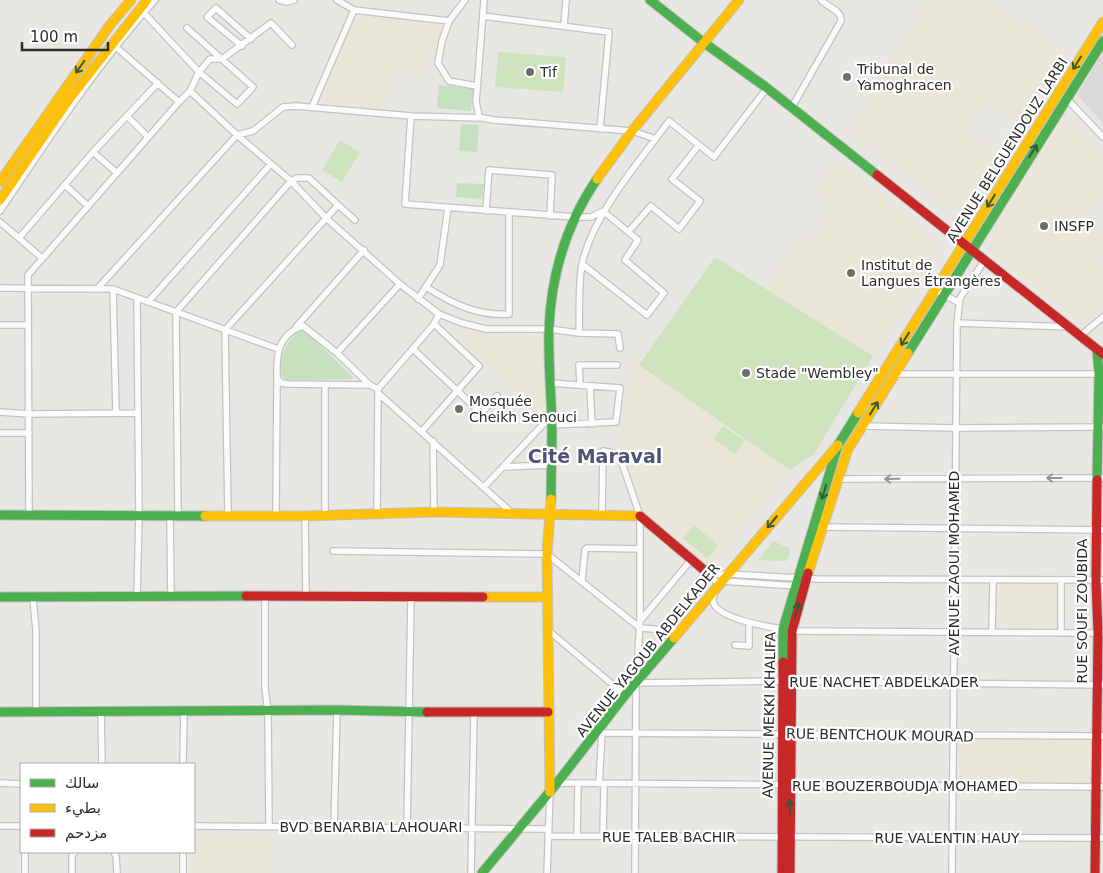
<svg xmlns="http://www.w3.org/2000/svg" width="1103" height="873" font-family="'DejaVu Sans',Cairo,sans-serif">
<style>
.industrial{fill:#dad8d9}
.education{fill:#eae7d9}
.green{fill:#c7e0c0}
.pitch{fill:#cfe4be}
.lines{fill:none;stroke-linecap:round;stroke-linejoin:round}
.street-casing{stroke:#c3c3c2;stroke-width:8}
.fast-casing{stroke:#c3c3c2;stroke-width:11}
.slow-casing{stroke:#c3c3c2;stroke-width:11}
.jam-casing{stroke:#c3c3c2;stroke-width:11}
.street{stroke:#fcfbfb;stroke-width:5.5}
.fast{stroke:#4caf50;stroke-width:9}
.slow{stroke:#ffc107;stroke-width:9}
.jam{stroke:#c62828;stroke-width:9}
.oneway{stroke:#375a39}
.oneway2{stroke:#949494}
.poi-dot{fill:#6e6d6c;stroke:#fff;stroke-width:2}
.labels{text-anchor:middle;stroke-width:4.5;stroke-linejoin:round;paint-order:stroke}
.poi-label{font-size:14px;fill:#2c2c2c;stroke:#fff;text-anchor:start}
.street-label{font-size:14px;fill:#2c2c2c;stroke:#fff}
.district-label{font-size:19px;font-weight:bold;fill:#515177;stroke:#fff}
</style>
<rect width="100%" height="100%" fill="#e8e7e3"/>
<!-- industrial -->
<path class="industrial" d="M1103,53v70l-26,-28z"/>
<!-- education -->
<path class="education" d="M930,0h55l79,49 -46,73 -34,-19 -17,30 33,20 -35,57 -3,-1 -2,4 -29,-16 1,-3 -34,-22 1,-4 -24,-16 2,-4 -28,-17 56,-96z
M359,13l87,8 -24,53 -26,-1 -17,36 -54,-5 5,-32z
M1073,121l30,33v46l-19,16 19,21v16l-8,6 8,6v43l-20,17 -92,-71 -3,-18 72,-114z
M838,161l94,75 4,22 -63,98 -108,-68 38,-53 10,5 21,-36 -23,-14z
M469,331l76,5 -1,79 -85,-73z
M631,359l159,111 -80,98 -67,-59 -24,-67z
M997,584h60l-1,41 -60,-1z
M962,739l128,1v43h-129z
M194,834h75v39h-79v-21h4z"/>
<!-- green -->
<path class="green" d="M439,85l34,3 -2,23 -34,-3z
M461,124l18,1 -2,27 -18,-1z
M457,183l27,1 -2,15 -26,-2z
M302,331l6,3 44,42 1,2 -2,1 -65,1c-14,-10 1,-46 16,-49z"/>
<!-- pitch -->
<path class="pitch" d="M498,52l68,5 -3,35 -68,-5z
M340,140l20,12 -18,30 -20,-12z
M715,257l158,99 -59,98 -24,16 -151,-105z
M723,426l22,15 -10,13 -21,-15z
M695,525l23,21 -11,12 -24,-20z
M773,541l18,8 -4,12 -29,-1z"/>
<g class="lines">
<!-- street casing -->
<g class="street-casing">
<path id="street" d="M279,0l8,2 7,-2
M337,0l17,10
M465,0l-16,21 -7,20 -4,22 11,18 28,5
M484,0l-8,102 3,14 4,2 11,2 138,11 24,8
M144,13l55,59 38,32 16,-17 -66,-59
M483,16l126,16 -9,97
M564,26l2,-26
M242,46l-35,-29 9,-9 35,31
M116,47l63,55
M190,91l47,44 54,46 35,37 74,66 39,30 23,9 24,6h63l30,4 39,1 2,14
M1066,98l37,39
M312,107l42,-97 95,11
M792,107l49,-86c1,-11 -14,-14 -20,-21
M127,116l21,21
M411,116l-6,88 170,13h16l12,-6 35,29 -13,20 39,33 -17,22 -65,-51
M93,152l24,21
M65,185l23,21
M338,205l17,15
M0,211c48,-72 97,-146 155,-211
M486,211l3,-41 63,5 -2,41
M0,222l42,36
M629,231l22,-25 28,23 21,-28 -28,-22 27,-34 15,12 53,-69
M19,238l74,-86 65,-69
M426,287c27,17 51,29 83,27v-101
M0,288l113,1 165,60
M97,289l140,-154 16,-4 30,-24 13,-1 115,10 72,2
M113,289l3,124
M935,290l23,12
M418,299l22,-34 8,-57
M148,302l122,-137
M957,323l112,4
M0,325h28
M296,327l68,-77
M579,333c1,-23 -1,-47 3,-69 11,-50 57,-102 87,-143l30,24
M1080,336l23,-19
M413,349l68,64 16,-17
M337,353l63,-69
M896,374h203
M551,383l69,5 -4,34 -64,3
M325,385v130
M370,385l-33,-32 -34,-27c-25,8 -27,29 -26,52l4,5 7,1 82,1 8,4v4l134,120
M580,385l-1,-20h38
M590,387l2,37
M378,389l56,-65 5,-10
M0,412l29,2 109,-1
M862,426l94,2 147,-1
M422,431l57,-65 -45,-42
M0,433h29
M433,441l1,71
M503,467l48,-2
M839,479l264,-1
M484,487l68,-72
M377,513l1,-120
M29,515l-1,-240 151,-173 11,-11 9,-19 11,-13h12l49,-36 21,22
M178,515l-2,-203 115,-131 6,-3h12l29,27 -113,125 3,185
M276,515l1,-137
M602,515l1,-64 16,3 21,62v105l-4,62 -1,190
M170,516l1,81
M305,516l1,80
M820,527l283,3
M333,551l214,3 93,74 41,3
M710,575l18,-1 89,5 286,1
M710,575l9,10c-2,4 -6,10 -6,15 0,18 56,27 70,29
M582,581l3,-31 2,-2 53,1
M722,581l76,5
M137,597l2,-82 -2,-217
M265,597v92l3,22 1,116
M33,598l3,32v83
M640,621l51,-61
M549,631l76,64
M792,631l311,2
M992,632l1,-52
M1061,633v-53
M735,645l14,1v-23
M636,683l147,-2 320,4
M101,712l1,52
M597,733l506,3
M183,764l1,-53
M0,783l21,1
M557,783l546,4
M599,784l3,-51
M0,826h21
M194,826l354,3
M334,827l3,-117
M407,828l4,-230
M548,836l555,2
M577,836l1,-52
M603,837l1,-53
M114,852l2,4 1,17
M25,873v-21
M72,873v-18l3,-3
M183,873v-21
M471,873l3,-160
M547,873l3,-80
M952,873l5,-550 3,-25 24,-37"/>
</g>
<!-- fast casing -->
<g class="fast-casing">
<path id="fast" d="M650,0l53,42 64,46 110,87
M1097,350l2,24 -2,106
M908,353l195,-312
M551,499c0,-25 1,-50 1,-75 -1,-32 -4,-64 -3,-95 2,-54 18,-106 48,-150
M0,515l205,1
M0,597l246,-1
M783,662v-33l55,-184 20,-32
M0,712l337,-2 90,2
M482,873l75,-90 68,-88 49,-57"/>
</g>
<!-- slow casing -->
<g class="slow-casing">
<path id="slow" d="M597,179l35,-48 107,-131
M0,182l110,-157 21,-25
M0,200l70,-102 77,-98
M858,413l245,-391
M205,516h100l129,-4 206,4
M808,573l40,-124 60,-96
M483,597h65
M674,638l164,-193
M550,792l-3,-238 4,-55"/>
</g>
<!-- jam casing -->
<g class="jam-casing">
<path id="jam" d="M877,175l226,179
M640,516l70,59
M246,596l237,1
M427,712h121
M782,873l1,-211
M790,873l2,-242 16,-58
M1095,873l3,-240 -2,-53 1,-100"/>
</g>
<!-- street -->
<use href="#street" class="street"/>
<!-- fast -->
<use href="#fast" class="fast"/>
<!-- slow -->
<use href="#slow" class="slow"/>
<!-- jam -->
<use href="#jam" class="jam"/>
</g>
<!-- one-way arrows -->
<defs><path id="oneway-shaft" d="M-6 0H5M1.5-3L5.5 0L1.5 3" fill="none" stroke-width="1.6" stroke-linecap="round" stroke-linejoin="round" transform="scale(1.25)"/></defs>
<g class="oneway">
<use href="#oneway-shaft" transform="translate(1077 63) rotate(122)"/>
<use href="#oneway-shaft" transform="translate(80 67) rotate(125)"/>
<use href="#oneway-shaft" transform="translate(1033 151) rotate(-58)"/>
<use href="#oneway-shaft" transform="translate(991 201) rotate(122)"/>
<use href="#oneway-shaft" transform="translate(905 339) rotate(122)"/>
<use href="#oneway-shaft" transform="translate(874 408) rotate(-58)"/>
<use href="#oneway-shaft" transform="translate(824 492) rotate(107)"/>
<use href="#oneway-shaft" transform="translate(772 522) rotate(130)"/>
<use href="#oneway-shaft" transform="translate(797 610) rotate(-73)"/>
<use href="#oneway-shaft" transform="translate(790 807) rotate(-90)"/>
</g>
<g class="oneway2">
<use href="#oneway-shaft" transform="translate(1054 478) rotate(-180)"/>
<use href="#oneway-shaft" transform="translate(892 479) rotate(179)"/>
</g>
<!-- markers -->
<g class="poi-dot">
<circle cx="530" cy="72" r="5"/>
<circle cx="847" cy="77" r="5"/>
<circle cx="1044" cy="226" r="5"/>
<circle cx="851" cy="273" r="5"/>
<circle cx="746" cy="373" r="5"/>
<circle cx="459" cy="409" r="5"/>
</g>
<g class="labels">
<!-- poi labels -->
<g class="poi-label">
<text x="857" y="74">Tribunal de<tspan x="857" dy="16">Yamoghracen</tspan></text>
<text x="540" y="77">Tif</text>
<text x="1054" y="231">INSFP</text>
<text x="861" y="270">Institut de<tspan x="861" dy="16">Langues Étrangères</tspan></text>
<text x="756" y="378">Stade "Wembley"</text>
<text x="469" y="406">Mosquée<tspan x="469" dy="16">Cheikh Senouci</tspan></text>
</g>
<!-- street labels -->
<g class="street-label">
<text transform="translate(1007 150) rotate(-58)" y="5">AVENUE BELGUENDOUZ LARBI</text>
<text transform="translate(954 563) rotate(-90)" y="5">AVENUE ZAOUI MOHAMED</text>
<text transform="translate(1082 611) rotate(-90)" y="5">RUE SOUFI ZOUBIDA</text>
<text transform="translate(648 650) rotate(-51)" y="5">AVENUE YAGOUB ABDELKADER</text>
<text x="884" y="687">RUE NACHET ABDELKADER</text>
<text transform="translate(769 715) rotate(-89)" y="5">AVENUE MEKKI KHALIFA</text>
<text transform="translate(880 735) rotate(1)" y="5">RUE BENTCHOUK MOURAD</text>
<text x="905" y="791">RUE BOUZERBOUDJA MOHAMED</text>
<text x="371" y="832">BVD BENARBIA LAHOUARI</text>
<text x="669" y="842">RUE TALEB BACHIR</text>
<text x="947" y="843">RUE VALENTIN HAUY</text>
</g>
<!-- district labels -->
<g class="district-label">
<text x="595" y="463">Cité Maraval</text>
</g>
</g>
<!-- legend -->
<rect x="20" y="763" width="175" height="90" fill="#ffffff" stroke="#ababab"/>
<rect x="30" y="779" width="25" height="8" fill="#4caf50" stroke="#ababab"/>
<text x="65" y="788" font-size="15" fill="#2c2c2c">سالك</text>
<rect x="30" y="804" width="25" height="8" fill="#ffc107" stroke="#ababab"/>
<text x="65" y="813" font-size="15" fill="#2c2c2c">بطيء</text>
<rect x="30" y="829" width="25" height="8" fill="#c62828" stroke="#ababab"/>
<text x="65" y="838" font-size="15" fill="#2c2c2c">مزدحم</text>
<!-- scale -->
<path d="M22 42v8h86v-8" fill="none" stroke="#2c2c2c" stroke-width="2.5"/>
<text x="30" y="42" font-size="15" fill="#2c2c2c" stroke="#ffffff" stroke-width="4" paint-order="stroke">100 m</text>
</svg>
